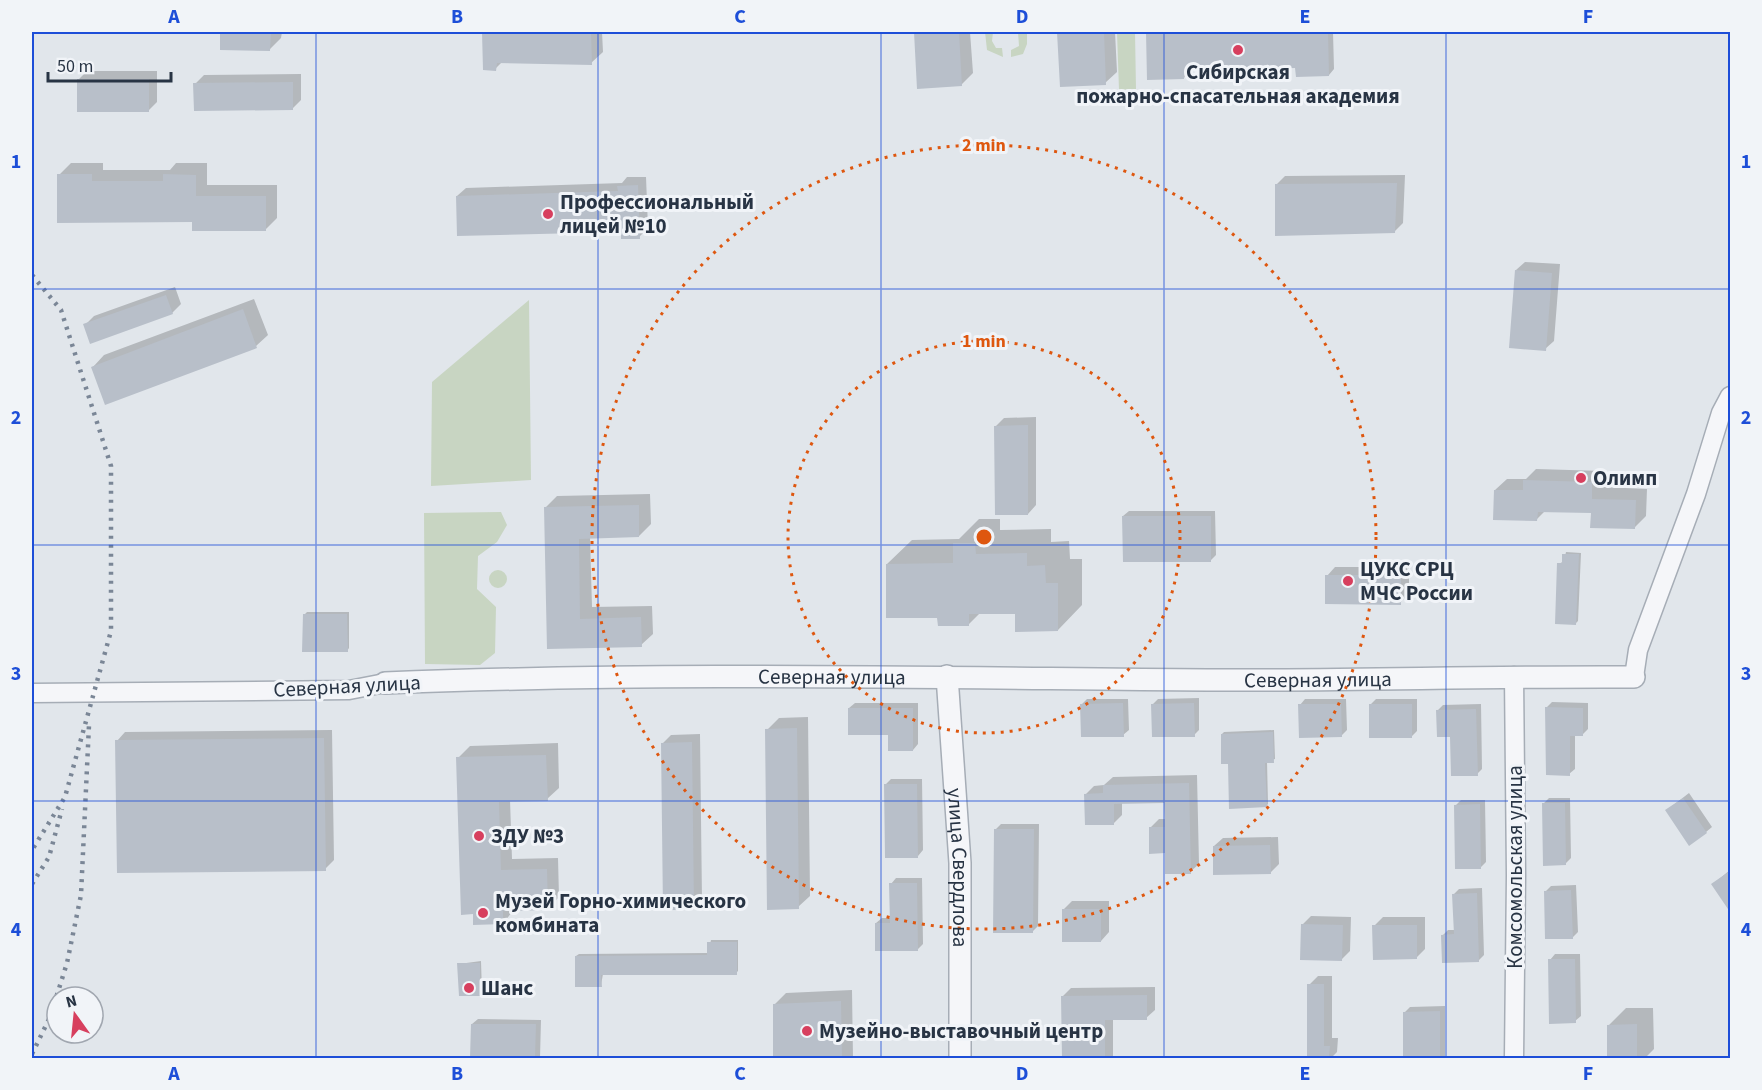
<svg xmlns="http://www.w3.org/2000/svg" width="1762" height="1090" font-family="'Source Sans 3',sans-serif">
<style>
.green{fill:#c8d5c2}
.shadow{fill:#0003}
.building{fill:#b8bfc9}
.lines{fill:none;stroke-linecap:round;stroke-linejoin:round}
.minor-casing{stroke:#a6adb6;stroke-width:21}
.tertiary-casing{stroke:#a6adb6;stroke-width:24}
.minor{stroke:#f5f6f9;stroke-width:18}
.tertiary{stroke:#f5f6f9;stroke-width:21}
.rail{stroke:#7a8696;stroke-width:4.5;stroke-dasharray:3 6;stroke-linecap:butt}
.grid{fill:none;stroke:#1d4ed8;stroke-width:1.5;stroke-opacity:0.55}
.ring{fill:none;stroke:#de570f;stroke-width:3;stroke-dasharray:3 6}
.poi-dot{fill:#d73f5e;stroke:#f1f4f8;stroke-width:2}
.labels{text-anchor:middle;stroke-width:6;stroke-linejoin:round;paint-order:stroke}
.poi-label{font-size:21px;font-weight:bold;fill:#283444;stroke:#f1f4f8;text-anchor:start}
.street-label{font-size:21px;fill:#283444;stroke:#f1f4f8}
.centre{fill:#de570f;stroke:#f1f4f8;stroke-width:3}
.ring-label{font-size:18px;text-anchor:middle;font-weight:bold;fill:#de570f;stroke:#f1f4f8;stroke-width:6;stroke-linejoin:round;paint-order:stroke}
.neatline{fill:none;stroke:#1d4ed8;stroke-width:2}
.grid-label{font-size:20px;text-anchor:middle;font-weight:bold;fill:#1d4ed8}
</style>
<rect width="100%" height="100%" fill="#e1e6eb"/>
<!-- green -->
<path class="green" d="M985,32h8l-1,9 4,7h6l1,9 -16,-7z
M1018,32h9v12l-4,10 -12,3v-7l8,-4z
M1117,32h18l1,57 -17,1z
M529,300l2,180 -100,6 1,-104z
M501,512l6,13 -10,17 -19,14 -1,33 19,18 -1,46 -15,12 -55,-1 -1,-151z
M489 579a9 9 0 1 1 18 0a9 9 0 1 1-18 0Z"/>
<!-- shadow -->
<path class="shadow" d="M221,32h61l-1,6 -11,11h-49z
M484,32h118l1,20 -12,11 -89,-1 -7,7h-10z
M916,32h54l3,41 -12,12 -42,2z
M1059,32h56l2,40 -12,11 -44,2z
M1148,32h185l1,37 -5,6 -32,-9 -37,1 -5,5 -32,-4 -34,1 -5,9h-35z
M87,71h70v31l-8,8 -71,-30z
M301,74v26l-9,9 -97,-25 9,-9z
M71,163h32v7h67l6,-7h31v22h70v33l-12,12 -72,-9 -134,-46z
M1405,175l-2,48 -8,8 -118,-47 8,-8z
M627,177h19l2,51 -9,9 -17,-7 -165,-34 9,-8 156,-5z
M1525,262l35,2 -6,77 -9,8 -29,-79z
M175,287l6,17 -9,9 -87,12 9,-9z
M254,299l14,36 -12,11 -163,21 11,-12z
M1036,417v88l-8,9 -32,-88 8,-8z
M1536,469l67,2v16l44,2 -1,27 -12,12 -42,-16 -47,-1 -8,8 -42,-29 12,-11h19z
M650,494l1,30 -12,12 -49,1 2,70 60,-1 1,28 -12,11 -93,2 -3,-139 12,-12z
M1129,511h86l1,44 -6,6 -87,-45z
M979,519h21v11l51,-1v13l18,-1 1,18h12v46l-24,25 -41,-18h-36l-12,12 -30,-8 -52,-52 25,-24 47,-1z
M1566,552l15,1 -3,68 -2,2 -17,-59 5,-3z
M1335,567h74v27l-9,9 -73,-27z
M307,612h42v36l-2,3 -43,-36z
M1199,698v32l-5,5 -41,-31 5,-5z
M1087,699h41l1,31 -6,5 -41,-31z
M1305,699h41l1,31 -6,6 -41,-31z
M1376,699h41v32l-5,5 -42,-31z
M1552,702l36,1v26l-6,6h-7v34l-6,5 -23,-66z
M855,703h63v41l-5,6 -64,-42z
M1481,704l1,65 -5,5 -39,-64 5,-5z
M808,717l2,179 -12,11 -31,-177 12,-12z
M332,730l2,130 -9,9 -208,-128 8,-9z
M1274,730l1,29 -8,2 1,43 -2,2 -37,-44 -7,-28 2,-2z
M700,734l2,166 -8,8 -32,-164 9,-9z
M558,743l1,45 -12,11 -37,1 2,59 46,-1 1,39 -11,12 -34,1 -11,13 -45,-165 12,-12z
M1197,775l2,89 -9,8 -24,-20 -16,-24 9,-9h7v-17l-44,1v12l-8,8 -28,-29 8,-8 10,-1 9,-8z
M891,779h31l1,71 -5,6 -33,-71z
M1689,793l23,34 -6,5 -39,-22z
M1549,798h21l1,60 -6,6 -21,-61z
M1461,800h24l1,62 -5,5 -26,-61z
M1001,824h38l-1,102 -6,6 -36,-103z
M1278,837l1,27 -9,9 -56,-27 9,-8z
M1730,870v39l-17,-25z
M896,878h26l1,66 -5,5 -42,-26 6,-5h9v-34z
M1576,885l2,47 -6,6 -27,-46 6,-6z
M1482,888l2,67 -6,6 -36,-25 6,-6h7l-1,-36 5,-5z
M1072,901h37v31l-8,9 -37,-32z
M1311,916l40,1 -1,34 -8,8 -40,-34z
M1383,917h42v32l-9,9 -42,-32z
M711,940h27v31l-2,2 -133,1 -2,11 -25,-29 3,-2 129,-1z
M1555,954h25l1,62 -6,5 -25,-61z
M481,961l1,31 -2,3 -21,-31z
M1318,976h14v62h6l-1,14 -6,6h-23l1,-73z
M1155,987v23l-9,8 -33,1v39h-50v-62l8,-8z
M852,990l1,68h-79v-53l12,-12z
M1445,1006v52h-40v-46l5,-5z
M1626,1008h27l1,41 -9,9h-36l-1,-32z
M478,1019l63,1 -1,38h-68v-34z
M1550,1057h24v1h-25z"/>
<!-- building -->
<path class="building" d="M220,32h51l-1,19 -50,-1z
M482,32h109l1,33 -95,-2 -1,8 -13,-1z
M914,32h45l3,54 -45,3z
M1057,32h47l2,53 -46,2z
M1146,32h182l1,44 -33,1 -1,-9 -40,1v5h-33l-1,-5 -37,1v9l-37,1z
M77,79h72v33h-72z
M293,82v28l-99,1 -1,-28z
M57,174h35v7h71v-7l33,1v21h70v35h-74v-9l-135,1z
M1397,183l-2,50 -120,3v-52z
M638,185l2,54h-19v-7l-164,4 -1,-40 162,-5 -1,-5z
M1515,270l37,3 -6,78 -37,-3z
M166,295l7,19 -83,30 -7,-20z
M243,309l14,39 -152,57 -14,-38z
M1028,425v90h-33l-1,-89z
M1523,480l69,2v17l44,1 -1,29 -45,-1 1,-15 -53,-1 -1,9 -44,-1 1,-30h29z
M639,505v32l-60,2 1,80 61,-2 1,30 -95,2 -3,-142z
M1122,516h89v46h-88z
M953,543h22l1,11 51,-1v13l18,-1 1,18h12v48l-43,1v-18h-46v12h-31l-1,-8h-51v-54l67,-1z
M1562,554h17l-3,71 -21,-1 2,-61h5z
M1325,575h76v30l-76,-1z
M303,614h44l1,38h-46z
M1123,703l1,34h-43l-1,-33z
M1194,703l1,34h-43l-1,-33z
M1298,704h43l1,33 -43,1z
M1369,704h43v34h-43z
M1545,707l38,1v28h-13v40l-24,-1z
M848,708h65v43h-25v-16h-40z
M1476,709l2,67h-27l-1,-39h-13l-1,-27z
M797,728l2,181 -32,1 -2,-181z
M1273,732l1,31h-9l2,44 -38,2 -1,-45h-7v-30z
M324,738l2,133 -209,2 -2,-133z
M692,742l2,168h-31l-2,-167z
M546,755l2,46 -49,1 2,68 46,-1 1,41 -45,1v13l-30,1v-11l-12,1 -5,-158z
M1189,783l2,91h-26v-21l-16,1v-27h16l-1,-24 -50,1v21h-29l-1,-31 19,-1v-8z
M884,784h33l1,74h-33z
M1683,798l24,35 -18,13 -24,-36z
M1542,803h23l1,62 -23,1z
M1480,804l1,65h-26l-1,-64z
M994,829h40l-1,104h-40z
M1270,845l1,29 -58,1v-29z
M1730,871v41l-19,-28z
M889,883h28l1,68h-43v-28h15z
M1571,890l2,49h-28l-1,-48z
M1477,893l2,69 -37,1 -1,-28 13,-1 -2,-40z
M1062,909h39v33h-39z
M1301,924l42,1 -1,36 -42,-1z
M1372,925h45v34l-44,1z
M707,942h30v33h-136l1,12h-27v-31l132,-1z
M1548,959h27l1,64 -27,1z
M457,963h23v33h-21z
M1307,984h17v62h6l-1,12h-22z
M1147,995v25h-42v38h-43l-1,-62z
M841,1001l1,57h-69v-54z
M1440,1011v47h-37v-46z
M471,1024h65l-1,34h-65z
M1637,1024v34h-30v-33z"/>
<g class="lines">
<!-- minor casing -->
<g class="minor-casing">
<path id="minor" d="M1634,677l4,-27 58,-156 25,-81 9,-17
M32,693l317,-3 36,-7
M1514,1058l2,-183 -2,-199"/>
</g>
<!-- tertiary casing -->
<g class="tertiary-casing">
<g id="tertiary">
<path id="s1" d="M947,676l13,187v195"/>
<path id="s2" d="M385,683c274,-11 548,-5 822,-3 143,1 285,-4 427,-3"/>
</g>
</g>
<!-- minor -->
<use href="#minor" class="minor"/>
<!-- tertiary -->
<use href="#tertiary" class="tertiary"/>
<!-- rail -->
<path class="rail" d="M32,275l29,35 50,156v165l-46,166 -33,53
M32,884l17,-27 13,-48
M32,1054l18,-37 17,-54 14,-68 8,-170"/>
</g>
<!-- grid -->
<path class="grid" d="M316,32v1026M598,32v1026M881,32v1026M1164,32v1026M1446,32v1026M32,289h1698M32,545h1698M32,801h1698"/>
<!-- distance rings -->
<g class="ring">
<circle cx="984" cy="537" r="196"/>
<circle cx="984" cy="537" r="392"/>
</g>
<!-- markers -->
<g class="poi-dot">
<circle cx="1238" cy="50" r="6"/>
<circle cx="548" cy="214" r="6"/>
<circle cx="1581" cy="478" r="6"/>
<circle cx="1348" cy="581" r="6"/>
<circle cx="479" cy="836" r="6"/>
<circle cx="483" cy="913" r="6"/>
<circle cx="469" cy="988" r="6"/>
<circle cx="807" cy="1031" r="6"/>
</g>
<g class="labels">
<!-- poi labels -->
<g class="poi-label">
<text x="1238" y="79" text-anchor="middle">Сибирская<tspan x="1238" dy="24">пожарно-спасательная академия</tspan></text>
<text x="560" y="209">Профессиональный<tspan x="560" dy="24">лицей №10</tspan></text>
<text x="1593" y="485">Олимп</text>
<text x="1360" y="576">ЦУКС СРЦ<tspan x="1360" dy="24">МЧС России</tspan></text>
<text x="491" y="843">ЗДУ №3</text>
<text x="495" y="908">Музей Горно-химического<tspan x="495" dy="24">комбината</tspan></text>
<text x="481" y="995">Шанс</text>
<text x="819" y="1038">Музейно-выставочный центр</text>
</g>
<!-- street labels -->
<g class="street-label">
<text dy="7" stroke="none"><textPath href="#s2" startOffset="447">Северная улица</textPath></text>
<text dy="7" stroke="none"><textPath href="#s2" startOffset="933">Северная улица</textPath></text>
<text transform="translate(347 686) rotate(-3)" y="7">Северная улица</text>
<text dy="7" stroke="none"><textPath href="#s1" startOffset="192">улица Свердлова</textPath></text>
<text transform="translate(1515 867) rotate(-90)" y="7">Комсомольская улица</text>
</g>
</g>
<circle cx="984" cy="537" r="9" class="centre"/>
<g class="ring-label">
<text x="984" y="151">2 min</text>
<text x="984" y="347">1 min</text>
</g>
<!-- border -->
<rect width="1762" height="1090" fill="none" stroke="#f1f4f8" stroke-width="66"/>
<!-- north arrow -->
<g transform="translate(75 1015) rotate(345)"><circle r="28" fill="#f1f4f8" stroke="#a1a7b0" stroke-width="1.5"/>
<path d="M0-4.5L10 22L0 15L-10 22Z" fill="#d73f5e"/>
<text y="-9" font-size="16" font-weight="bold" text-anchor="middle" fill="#283444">N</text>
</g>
<!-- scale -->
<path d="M48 72v9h123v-9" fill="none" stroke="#283444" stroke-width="3"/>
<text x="57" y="72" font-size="18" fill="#283444" stroke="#f1f4f8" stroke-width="4.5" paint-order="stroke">50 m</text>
<rect x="33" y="33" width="1696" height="1024" class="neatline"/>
<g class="grid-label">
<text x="174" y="23">A</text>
<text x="457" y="23">B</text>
<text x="740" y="23">C</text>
<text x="1022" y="23">D</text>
<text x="1305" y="23">E</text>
<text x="1588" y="23">F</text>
<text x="16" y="168">1</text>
<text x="1746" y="168">1</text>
<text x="16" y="424">2</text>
<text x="1746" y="424">2</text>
<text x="16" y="680">3</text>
<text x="1746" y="680">3</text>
<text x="16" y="936">4</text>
<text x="1746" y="936">4</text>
<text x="174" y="1080">A</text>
<text x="457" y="1080">B</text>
<text x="740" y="1080">C</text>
<text x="1022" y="1080">D</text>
<text x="1305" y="1080">E</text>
<text x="1588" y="1080">F</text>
</g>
</svg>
